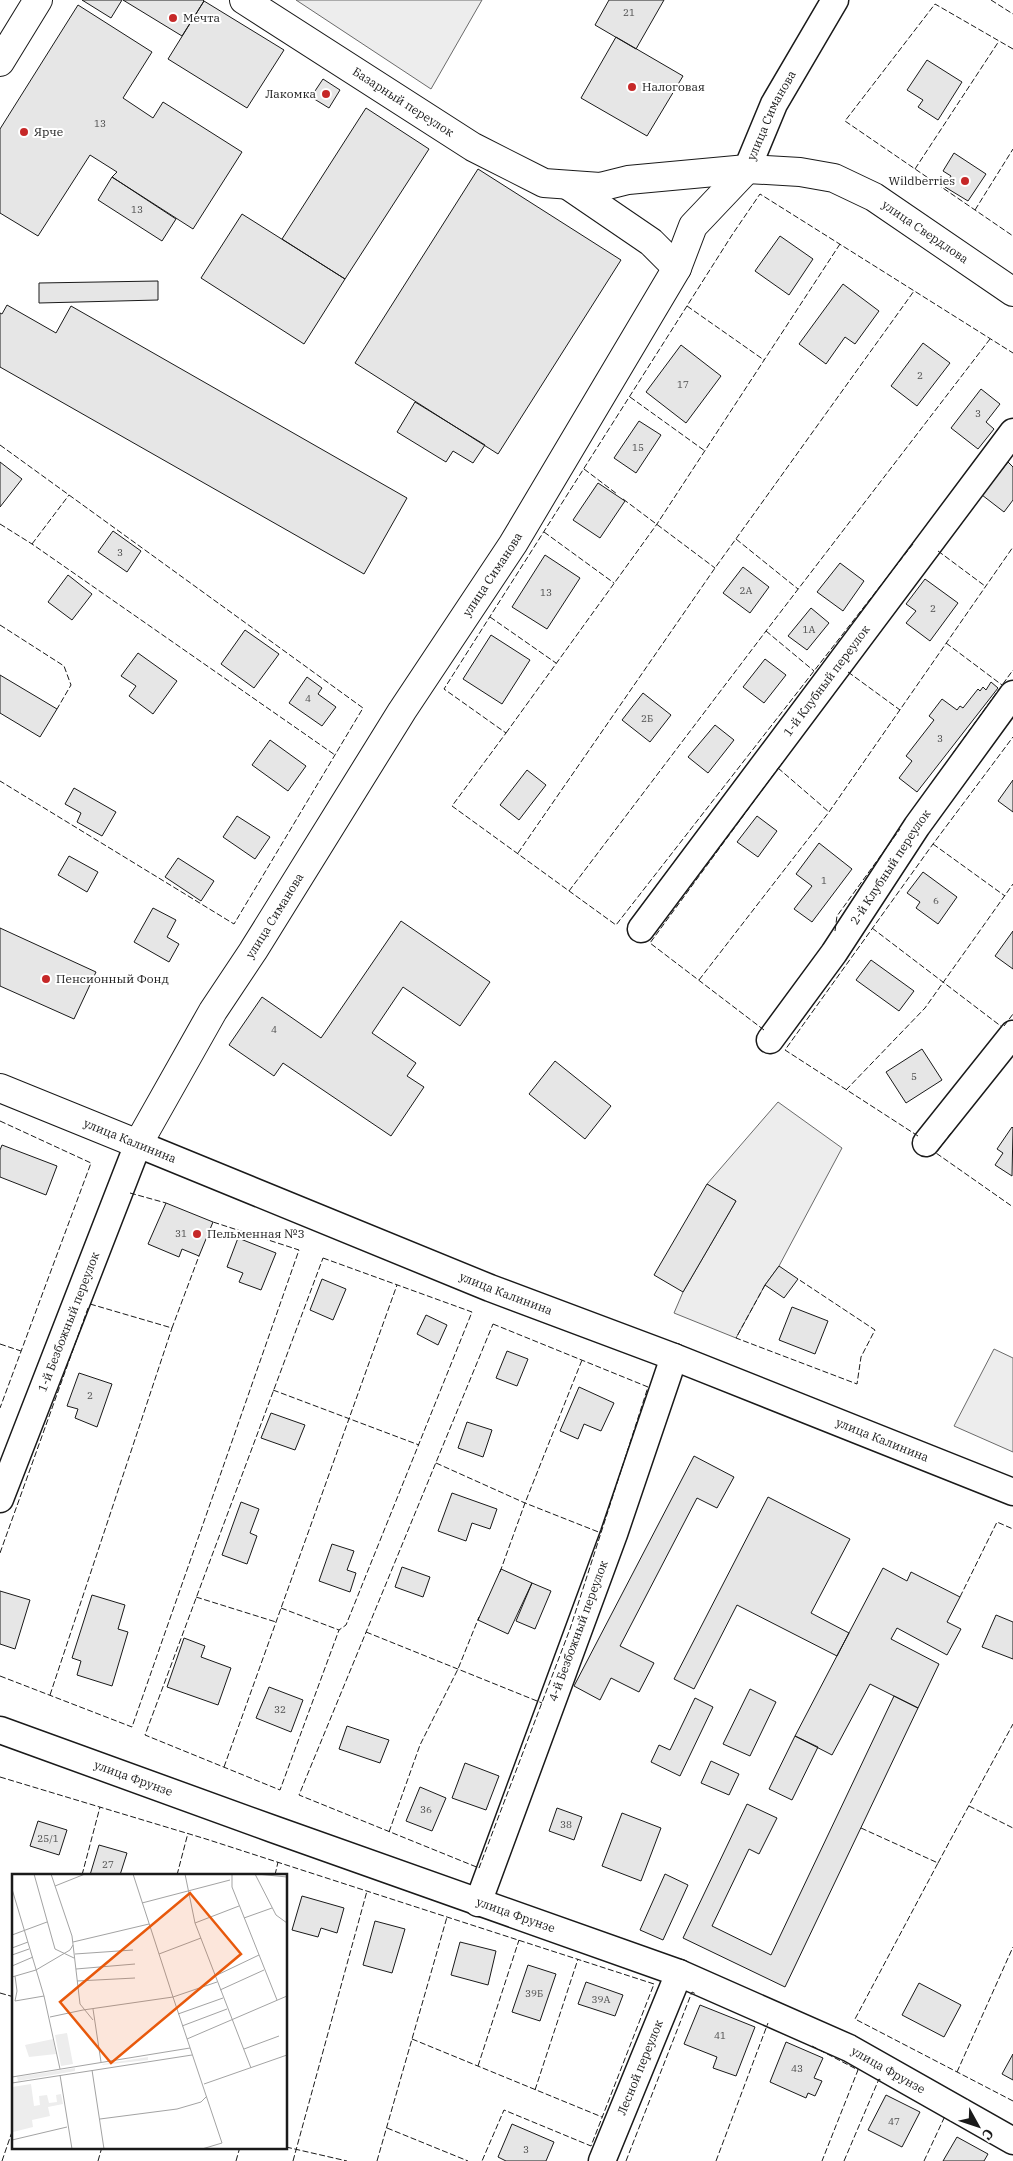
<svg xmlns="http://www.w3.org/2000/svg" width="1013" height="2161" font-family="'IBM Plex Serif',serif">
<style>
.built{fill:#ededed;stroke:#6a6a6a}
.building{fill:#e6e6e6;stroke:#1a1a1a}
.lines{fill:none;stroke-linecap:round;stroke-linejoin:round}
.minor-casing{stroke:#1a1a1a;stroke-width:29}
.major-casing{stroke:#1a1a1a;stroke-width:30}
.minor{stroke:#fff;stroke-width:26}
.major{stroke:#fff;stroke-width:28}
.fence{stroke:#1a1a1a;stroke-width:1;stroke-dasharray:6 2.5;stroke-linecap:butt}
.poi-dot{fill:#c62828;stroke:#fff;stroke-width:2}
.labels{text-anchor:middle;stroke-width:4;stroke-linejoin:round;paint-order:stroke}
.number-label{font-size:10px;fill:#4d4d4d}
.poi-label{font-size:12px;fill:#1a1a1a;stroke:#fff;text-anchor:start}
.street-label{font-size:12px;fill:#1a1a1a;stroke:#fff}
.inset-road{fill:none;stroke:#a3a3a3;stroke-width:1}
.view{fill:#e8590c;fill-opacity:0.15;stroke:#e8590c;stroke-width:2.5}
.inset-edge{fill:none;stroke:#1a1a1a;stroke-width:2.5}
</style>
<rect width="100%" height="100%" fill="#fff"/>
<!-- built -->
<path class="built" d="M296,0h186l-51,89z
M778,1102l64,46 -63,118 -14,19 -29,53 -62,-25 9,-21 53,-91 -29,-17z
M994,1349l19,9v94l-59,-26z"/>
<!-- building -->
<path class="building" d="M82,0h40l-11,18z
M123,0h80l1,1 -22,35z
M609,0h55l-28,49 -41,-24z
M204,1l80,49 -37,58 -79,-49z
M78,5l74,47 -29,46 30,20 10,-16 79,50 -49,77 -81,-52 5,-5 -27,-17 -52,81 -38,-23v-84z
M616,37l67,39 -36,60 -66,-38z
M927,60l35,22 -24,38 -20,-13 5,-7 -16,-10z
M323,79l17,11 -11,18 -18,-11z
M366,108l63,41 -84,130 -63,-40z
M954,153l32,21 -18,27 -23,-14 6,-11 -8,-5z
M478,169l143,91 -123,194 -143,-91z
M112,177l64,42 -14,22 -64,-41z
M242,214l103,65 -41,65 -103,-66z
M780,236l33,23 -24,36 -34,-24z
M158,281v19l-119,3v-20z
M843,284l36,27 -24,33 -10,-7 -19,27 -27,-20z
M7,305l49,28 15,-27 336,192 -43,76 -364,-207v-54l2,1z
M923,343l27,20 -33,43 -26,-20z
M681,345l40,31 -35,47 -40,-31z
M981,389l19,15 -14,18 8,7 -16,20 -27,-21z
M415,402l70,43 -12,18 -20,-12 -7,11 -49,-30z
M639,421l22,14 -25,38 -22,-15z
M0,462l22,17 -22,28z
M1008,462l5,5v33l-9,12 -22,-17z
M598,483l27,18 -25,37 -27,-18z
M113,531l28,20 -14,21 -29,-20z
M545,555l35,23 -33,51 -35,-22z
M840,563l24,18 -21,30 -26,-19z
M743,567l26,20 -19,26 -27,-20z
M68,575l24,19 -20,26 -24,-18z
M925,579l33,24 -28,38 -24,-18 10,-12 -10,-7z
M811,608l18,15 -22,27 -19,-14z
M245,630l34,24 -25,34 -33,-24z
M491,635l39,25 -28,44 -39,-25z
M138,653l39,28 -24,33 -24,-18 7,-10 -15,-10z
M765,659l21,16 -22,28 -21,-16z
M0,675l57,34 -17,28 -40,-24z
M307,677l15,11 -4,6 18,13 -14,19 -33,-23z
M991,682l7,6 -81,104 -18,-14 13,-17 -6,-5 28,-36 -5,-4 13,-17 15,11 3,-4 3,2 15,-19 2,2 3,-4 3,3z
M643,693l28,22 -21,27 -28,-22z
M715,725l19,15 -26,33 -20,-16z
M270,740l36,26 -18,25 -36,-26z
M527,770l19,15 -27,35 -19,-15z
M1013,780v32l-15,-11z
M74,788l42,24 -14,24 -25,-14 4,-9 -16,-9z
M237,816l33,21 -15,22 -32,-22z
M757,816l20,15 -19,26 -21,-15z
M819,843l33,26 -40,53 -18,-13 18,-23 -16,-12z
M69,856l29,16 -11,20 -29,-17z
M178,858l36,23 -13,20 -36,-24z
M923,872l34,25 -19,27 -22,-16 4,-6 -13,-9z
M153,908l23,12 -9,17 12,7 -10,18 -35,-20z
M401,921l89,61 -30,44 -57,-39 -31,46 44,30 -9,13 17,11 -33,49 -108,-73 -9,13 -45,-31 33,-48 59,41z
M0,928l96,44 -22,47 -74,-33z
M1013,931v38l-18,-13z
M871,960l43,31 -15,20 -43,-31z
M922,1049l20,31 -36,23 -20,-31z
M555,1061l56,45 -26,33 -56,-45z
M1012,1127l1,1 -1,48 -17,-11 8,-12 -6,-4z
M2,1145l55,21 -11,29 -46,-18v-27z
M707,1184l29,17 -53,91 -29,-17z
M166,1203l47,19 -14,34 -17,-7 -3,8 -31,-13z
M238,1238l38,15 -15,37 -22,-8 4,-9 -16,-6z
M779,1266l19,13 -14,19 -19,-13z
M322,1279l24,10 -13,31 -23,-10z
M792,1307l36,14 -13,33 -36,-14z
M426,1315l21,10 -9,20 -21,-11z
M507,1351l21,8 -11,27 -21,-8z
M79,1373l33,11 -15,43 -22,-9 3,-9 -11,-3z
M579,1387l35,16 -13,28 -17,-7 -6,15 -18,-8z
M271,1413l34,12 -10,25 -34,-12z
M467,1422l25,8 -9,27 -25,-9z
M694,1456l40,21 -17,31 -20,-10 -77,148 34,17 -15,29 -28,-14 -11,22 -26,-14z
M452,1493l45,16 -7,20 -18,-6 -6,18 -28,-10z
M768,1497l82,42 -39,74 38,20 -12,23 -100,-51 -43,84 -20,-10z
M241,1502l18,7 -9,24 7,3 -10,28 -25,-9z
M332,1544l22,7 -7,19 9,3 -6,19 -31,-11z
M402,1567l28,10 -7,20 -28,-10z
M883,1568l24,13 4,-9 49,25 -13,25 14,7 -14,26 -50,-27 -6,11 48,25 -21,44 -48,-24 -38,71 -37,-19z
M501,1569l31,14 -24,51 -30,-14z
M532,1583l19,8 -16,38 -19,-8z
M0,1591l30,9 -15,49 -15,-5z
M92,1595l33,10 -7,24 10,3 -16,54 -35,-11 4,-14 -9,-3z
M996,1615l17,7v37l-31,-12z
M184,1638l21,8 -4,11 30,11 -13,37 -51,-18z
M269,1687l34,13 -12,32 -35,-14z
M750,1689l26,13 -26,54 -27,-12z
M894,1696l24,12 -133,279 -102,-49 64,-134 30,14 -18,36 -10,-5 -37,77 59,29z
M695,1698l18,9 -33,69 -29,-14 8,-17 11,5z
M347,1726l42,14 -9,23 -41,-14z
M795,1736l23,11 -26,53 -23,-11z
M711,1761l28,13 -10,21 -28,-12z
M465,1763l34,13 -13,34 -34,-12z
M420,1787l26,11 -14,33 -26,-10z
M557,1808l25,9 -8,23 -25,-9z
M622,1813l39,15 -20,53 -39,-15z
M38,1821l29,9 -8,25 -29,-9z
M99,1845l28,8 -7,22h-30z
M665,1874l23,11 -25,55 -23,-10z
M302,1896l42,12 -7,25 -16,-5 -3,9 -26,-7z
M375,1921l30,8 -13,44 -29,-8z
M460,1942l36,9 -8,34 -37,-10z
M528,1965l28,9 -16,47 -28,-9z
M586,1982l37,13 -8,21 -37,-12z
M919,1983l42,22 -17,32 -42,-22z
M700,2005l55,22 -19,49 -23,-8 4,-11 -33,-13z
M786,2042l37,16 -9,20 8,3 -7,15 -7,-3 -2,5 -36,-16z
M1013,2054v26l-11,-6z
M886,2095l34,17 -18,35 -34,-17z
M512,2124l42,18 -8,19h-40l-8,-4z
M957,2137l31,17 -4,7h-41z"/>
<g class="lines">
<!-- minor casing -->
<g class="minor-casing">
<g id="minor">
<path id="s1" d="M747,169l27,-65 61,-104"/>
<path id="s2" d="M641,929l372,-497"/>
<path id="s3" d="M770,1040l64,-87 83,-127 96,-132"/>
<path d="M926,1143l87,-109"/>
<path id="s4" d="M0,1499l138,-355 352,144 184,69 339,135"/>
<path id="s5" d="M0,1730l273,99 406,144 170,75 164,93"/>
<path id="s6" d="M478,1903l136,-369 60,-177"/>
<path id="s7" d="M602,2161l77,-188"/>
</g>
</g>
<!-- major casing -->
<g class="major-casing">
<g id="major">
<path id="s8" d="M244,0l229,147 71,36 56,4 28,-7 119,-11 53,3 34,6 40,19 139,95"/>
<path d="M0,62l38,-62"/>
<path d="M569,186l82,56 26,26"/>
<path id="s9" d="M0,1088l138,56 75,-133 40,-60 149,-240 111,-167 164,-276 16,-42 54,-57"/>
</g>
</g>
<!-- minor -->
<use href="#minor" class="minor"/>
<!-- major -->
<use href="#major" class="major"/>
<!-- fence -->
<path class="fence" d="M991,0l22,14
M1013,49l-78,-45 -90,117 168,115
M915,169l84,-128
M975,210l38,-61
M687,306l77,54
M630,397l75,54
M0,445l363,263 -129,216 -234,-143
M584,469l33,25
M623,499l92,69
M0,524l32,20 303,211
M544,532l70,51
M736,539l62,50
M32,544l37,-49
M913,544l-297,381 -164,-119 54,-73 -62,-44 288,-454 28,-41 253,159
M938,551l47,35
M490,617l66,46
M0,625l64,41 7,19 -14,24
M766,631l48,40
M946,643l56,42
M848,672l52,38
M506,733l151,-209 183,-280
M953,753l60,-83
M778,768l51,44
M933,844l72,52
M518,853l197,-285 199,-277
M569,891l197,-260 224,-292
M872,928l130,99
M835,931l2,-15 63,-87
M699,980l130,-168 184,-265
M1004,1026l9,-12
M764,1030l-114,-87 132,-180
M846,1090l79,-82 88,-124
M0,1121l91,42 -91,245
M951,1133l-15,20 77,54
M918,1136l-133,-86 148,-206 80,-107
M130,1193l36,10
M323,1258l149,54 -126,313 -7,5 -59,160 -135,-55z
M765,1285l-29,53 121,46 4,-27 14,-27 -77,-51
M90,1304l82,24 27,-72
M493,1324l155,63 -78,242 -91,239 -180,-73z
M0,1344l21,7
M273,1390l146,55
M436,1463l89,40 76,30
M0,1553l88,-245
M500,1572l25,-69 57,-143
M196,1597l80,25
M960,1597l37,-75 16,7
M281,1608l58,22
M366,1632l176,71
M0,1676l132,51 167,-477 -86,-28
M50,1695l122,-367
M224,1767l173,-482
M0,1777l206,62 448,145 -63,162 -87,-36 -22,51
M969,1806l44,22
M861,1828l77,35 -83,156 158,82
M389,1832l31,-87 38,-76 21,-52
M938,1863l75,-139
M82,1875l18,-68
M177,1875l11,-42
M275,1875l3,-13
M0,1993l14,4
M412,2039l190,78
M812,2046l46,24 -36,91
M478,2066l41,-126
M957,2072l56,-125
M535,2090l43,-131
M387,2128l81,33
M286,2147l61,14
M2,2161l12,-35
M98,2161l4,-14
M236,2161l4,-14
M293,2161l74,-270
M377,2161l70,-244
M626,2161l66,-169 4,2
M716,2161l52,-138
M844,2161l35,-82 3,2
M924,2161l21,-45"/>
</g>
<!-- markers -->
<g class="poi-dot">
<circle cx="173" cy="18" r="5"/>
<circle cx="632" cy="87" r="5"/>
<circle cx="326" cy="94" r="5"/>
<circle cx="24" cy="132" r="5"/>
<circle cx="965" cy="181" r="5"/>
<circle cx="46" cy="979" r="5"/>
<circle cx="197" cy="1234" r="5"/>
</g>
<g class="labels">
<!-- number labels -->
<g class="number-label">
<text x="629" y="16">21</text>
<text x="100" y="127">13</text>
<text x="137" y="213">13</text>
<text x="920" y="379">2</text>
<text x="683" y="388">17</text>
<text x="978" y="417">3</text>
<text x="638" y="451">15</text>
<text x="120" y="556">3</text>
<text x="746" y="594">2А</text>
<text x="546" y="596">13</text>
<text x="933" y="612">2</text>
<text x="809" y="633">1А</text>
<text x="308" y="702">4</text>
<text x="647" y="722">2Б</text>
<text x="940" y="742">3</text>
<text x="824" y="884">1</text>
<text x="936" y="904">6</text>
<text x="274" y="1033">4</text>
<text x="914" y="1080">5</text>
<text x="181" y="1237">31</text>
<text x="90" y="1399">2</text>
<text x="280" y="1713">32</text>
<text x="426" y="1813">36</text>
<text x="566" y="1828">38</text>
<text x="48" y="1842">25/1</text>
<text x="108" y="1868">27</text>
<text x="534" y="1997">39Б</text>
<text x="601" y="2003">39А</text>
<text x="720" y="2039">41</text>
<text x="797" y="2072">43</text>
<text x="894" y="2125">47</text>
<text x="526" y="2153">3</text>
</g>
<!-- poi labels -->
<g class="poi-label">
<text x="183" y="22">Мечта</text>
<text x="642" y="91">Налоговая</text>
<text x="316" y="98" text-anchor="end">Лакомка</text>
<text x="34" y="136">Ярче</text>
<text x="955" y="185" text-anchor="end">Wildberries</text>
<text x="56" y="983">Пенсионный Фонд</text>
<text x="207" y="1238">Пельменная №3</text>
</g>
<!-- street labels -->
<g class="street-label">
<text dy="4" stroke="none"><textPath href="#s8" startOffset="189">Базарный переулок</textPath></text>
<text dy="4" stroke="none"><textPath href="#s1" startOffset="59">улица Симанова</textPath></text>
<text dy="4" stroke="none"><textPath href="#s8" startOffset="750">улица Свердлова</textPath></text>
<text dy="4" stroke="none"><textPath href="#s9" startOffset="820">улица Симанова</textPath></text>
<text dy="4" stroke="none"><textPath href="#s2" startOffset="310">1-й Клубный переулок</textPath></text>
<text dy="4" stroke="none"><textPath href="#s3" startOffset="211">2-й Клубный переулок</textPath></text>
<text dy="4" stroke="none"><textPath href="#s9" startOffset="415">улица Симанова</textPath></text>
<text transform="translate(130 1141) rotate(22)" y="4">улица Калинина</text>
<text dy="4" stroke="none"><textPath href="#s4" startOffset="778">улица Калинина</textPath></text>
<text dy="4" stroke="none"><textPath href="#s4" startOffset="190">1-й Безбожный переулок</textPath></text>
<text dy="4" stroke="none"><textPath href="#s4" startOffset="1182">улица Калинина</textPath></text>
<text dy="4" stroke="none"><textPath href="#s6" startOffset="290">4-й Безбожный переулок</textPath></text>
<text dy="4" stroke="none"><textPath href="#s5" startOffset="142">улица Фрунзе</textPath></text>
<text dy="4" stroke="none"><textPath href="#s5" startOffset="548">улица Фрунзе</textPath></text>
<text dy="4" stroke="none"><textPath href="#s7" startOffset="101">Лесной переулок</textPath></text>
<text dy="4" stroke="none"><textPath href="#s5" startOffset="952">улица Фрунзе</textPath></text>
</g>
</g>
<!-- overview -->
<g transform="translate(12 1874)">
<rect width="275" height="275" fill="#fff"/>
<path d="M55,159l6,31 -12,2 -6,-31zM41,165l3,15 -27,3 -4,-12zM136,183v3l-46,5 1,-1zM63,194v3l-57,10 -1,-4zM19,210l3,22 6,-1 -1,-9 8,-1 2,8 8,-1 -1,-7 5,-1 2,10 -15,3 2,9 -18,4 1,7 -20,5 -1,-45z" fill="#ededed"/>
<path class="inset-road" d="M22,0l21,75 19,9M39,0l21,62 8,68 13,16M121,0l40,123 44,-15M173,0l10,49 56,145M220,0v13l45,113M243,0l21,41 11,8M245,0l30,3M43,12l30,-12M0,15l32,107 16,73M130,29l88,-23M232,44l28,-10M183,49l44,-17M0,61l35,-13M61,68l76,-18M0,74l16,-6M63,80l58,-4M147,80l42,-16M0,81l17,-6M0,92l21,-9M64,95l59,-5M3,102l2,15 -2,10 29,-5M203,102l44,-21M0,103l24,-7 34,-20 3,-5M65,107l58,-3M208,116l44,-20M81,135l8,53M71,136l90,-13 49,146 -20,6M166,140l45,-16M38,143l33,-7M170,152l45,-17M175,165l100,-43M232,175l35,-13M80,196l12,79M48,201l12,74M0,203l178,-29M0,209l180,-28M192,210l83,-29M88,245l77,-10 24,-7 6,-6M0,266l55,-13"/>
<path class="view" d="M178,19l51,61 -130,109 -51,-61z"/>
<rect width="275" height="275" class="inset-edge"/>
</g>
<!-- north arrow -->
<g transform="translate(978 2126) rotate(130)" stroke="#ffffff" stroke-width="4" paint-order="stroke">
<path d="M0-4L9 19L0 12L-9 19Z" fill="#1a1a1a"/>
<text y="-8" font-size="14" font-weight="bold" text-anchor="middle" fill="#1a1a1a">С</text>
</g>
</svg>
